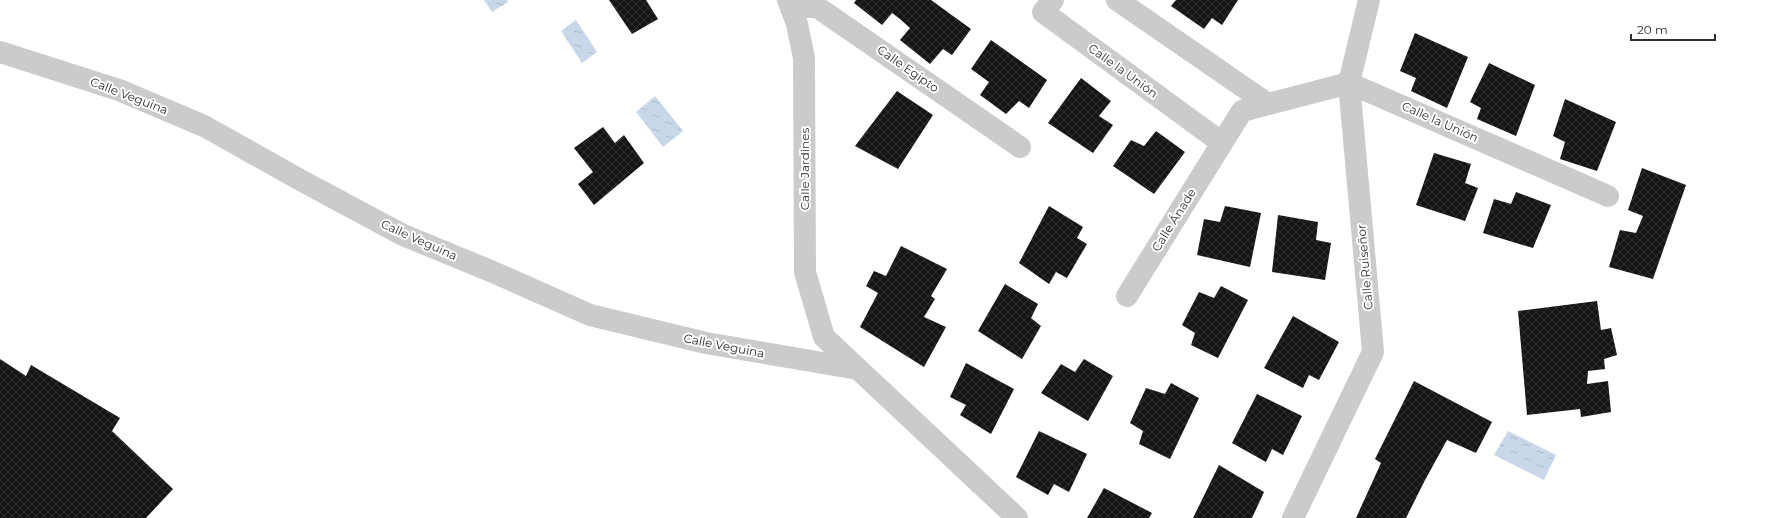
<svg xmlns="http://www.w3.org/2000/svg" width="1775" height="518" font-family="Montserrat,sans-serif">
<style>
.water{fill:url(#water-ripples)}
.building{fill:url(#building-cross-hatch)}
.lines{fill:none;stroke-linecap:round;stroke-linejoin:round}
.street{stroke:#cbcbcb;stroke-width:22}
.labels{text-anchor:middle;stroke-width:4;stroke-linejoin:round;paint-order:stroke}
.street-label{font-size:12px;fill:#2e2e2e;stroke:#fff}
</style>
<defs>
<pattern id="water-ripples" width="26" height="14" patternUnits="userSpaceOnUse"><rect width="26" height="14" fill="#c8d8ea"/><path d="M2 4q2-2 4 0t4 0M15 11q2-2 4 0t4 0" fill="none" stroke="#acbac9"/></pattern>
<pattern id="building-cross-hatch" width="8" height="8" patternUnits="userSpaceOnUse"><rect width="8" height="8" fill="#151515"/><path d="M0 0l8 8M0 8l8-8" fill="none" stroke="#2f2f2f"/></pattern>
</defs>
<rect width="100%" height="100%" fill="#fff"/>
<!-- water -->
<path class="water" d="M484,0h23l1,2 -16,10z
M576,20l21,32 -15,11 -21,-32z
M655,96l28,35 -20,16 -27,-35z
M1508,431l48,24 -12,25 -50,-25z"/>
<!-- building -->
<path class="building" d="M609,0h37l12,19 -26,15z
M856,0h75l40,29 -19,26 -9,-6 -13,15 -30,-24 10,-12 -10,-9 -8,-6 -10,12 -28,-22z
M1176,0h62l-16,25 -10,-7 -8,11 -33,-23z
M1415,33l53,24 -21,51 -36,-17 5,-13 -16,-7z
M991,40l56,40 -18,28 -10,-7 -13,13 -26,-19 9,-13 -18,-13z
M1489,63l46,22 -19,51 -39,-17 4,-11 -11,-6z
M1081,78l30,23 -12,15 14,9 -20,28 -45,-30z
M897,91l36,24 -35,54 -43,-23z
M1565,99l51,23 -19,49 -37,-12 5,-17 -12,-6z
M603,127l12,16 9,-8 20,28 -50,42 -16,-21 15,-12 -19,-24z
M1156,131l29,21 -31,42 -41,-28 18,-26 13,6z
M1434,153l37,11 -6,19 13,5 -13,33 -49,-16z
M1642,168l44,17 -33,94 -44,-12 11,-37 16,3 7,-17 -15,-6z
M1516,192l35,13 -18,43 -50,-15 11,-34 17,5z
M1049,206l34,21 -6,11 10,6 -20,34 -11,-6 -7,12 -30,-21z
M1225,206l36,7 -11,54 -53,-12 7,-36 16,3z
M1278,215l40,7 -2,18 15,3 -6,37 -53,-8z
M901,246l46,23 -16,27 4,3 -11,18 22,10 -22,40 -64,-40 18,-34 -12,-7 8,-15 12,5z
M1005,284l33,20 -7,14 10,8 -19,33 -44,-28z
M1221,286l27,14 -30,58 -27,-13 4,-12 -13,-8 17,-33 15,6z
M1597,301l4,29 10,-2 6,27 -13,4 1,10 -17,2 -1,13 21,-3 3,31 -30,5 -1,-8 -53,6 -9,-104z
M1293,316l46,26 -20,38 -10,-5 -6,13 -39,-20z
M0,359l26,17 5,-11 89,53 -8,13 61,58 -27,29h-146z
M1084,359l29,17 -25,45 -47,-28 20,-29 14,8z
M966,363l48,26 -23,45 -31,-19 6,-10 -16,-8z
M1414,381l78,41 -16,31 -29,-13 -23,42 -18,36h-50l25,-55 -6,-4z
M1171,383l28,15 -29,61 -31,-15 4,-13 -13,-8 16,-35 19,6z
M1257,394l45,22 -19,39 -11,-6 -6,13 -34,-19z
M1039,431l48,23 -18,38 -15,-8 -6,11 -32,-18z
M1219,465l45,27 -12,26h-59z
M1104,488l48,25 -3,5h-62z"/>
<g class="lines">
<!-- street -->
<path class="street" d="M788,0l9,24 7,34 1,214 19,65 193,181
M1053,0l-10,12 179,131
M1117,0l151,104
M791,7h26l203,140
M0,52l119,38 85,36 100,56 99,53 90,37 97,43 116,28 152,26
M1127,296l115,-185 107,-28 259,113
M1293,518l80,-166 -24,-269 20,-83"/>
</g>
<g class="labels">
<!-- street labels -->
<g class="street-label">
<text transform="translate(908 69) rotate(35)" y="4">Calle Egipto</text>
<text transform="translate(1123 71) rotate(36)" y="4">Calle la Unión</text>
<text transform="translate(129 96) rotate(21)" y="4">Calle Veguina</text>
<text transform="translate(1440 122) rotate(24)" y="4">Calle la Unión</text>
<text transform="translate(805 169) rotate(-90)" y="4">Calle Jardines</text>
<text transform="translate(1174 220) rotate(-58)" y="4">Calle Ánade</text>
<text transform="translate(419 240) rotate(24)" y="4">Calle Veguina</text>
<text transform="translate(1365 267) rotate(-95)" y="4">Calle Ruiseñor</text>
<text transform="translate(724 346) rotate(11)" y="4">Calle Veguina</text>
</g>
</g>
<!-- scale -->
<path d="M1631 34v6h84v-6" fill="none" stroke="#2e2e2e" stroke-width="2"/>
<text x="1637" y="34" font-size="12" fill="#2e2e2e" stroke="#ffffff" stroke-width="3" paint-order="stroke">20 m</text>
</svg>
